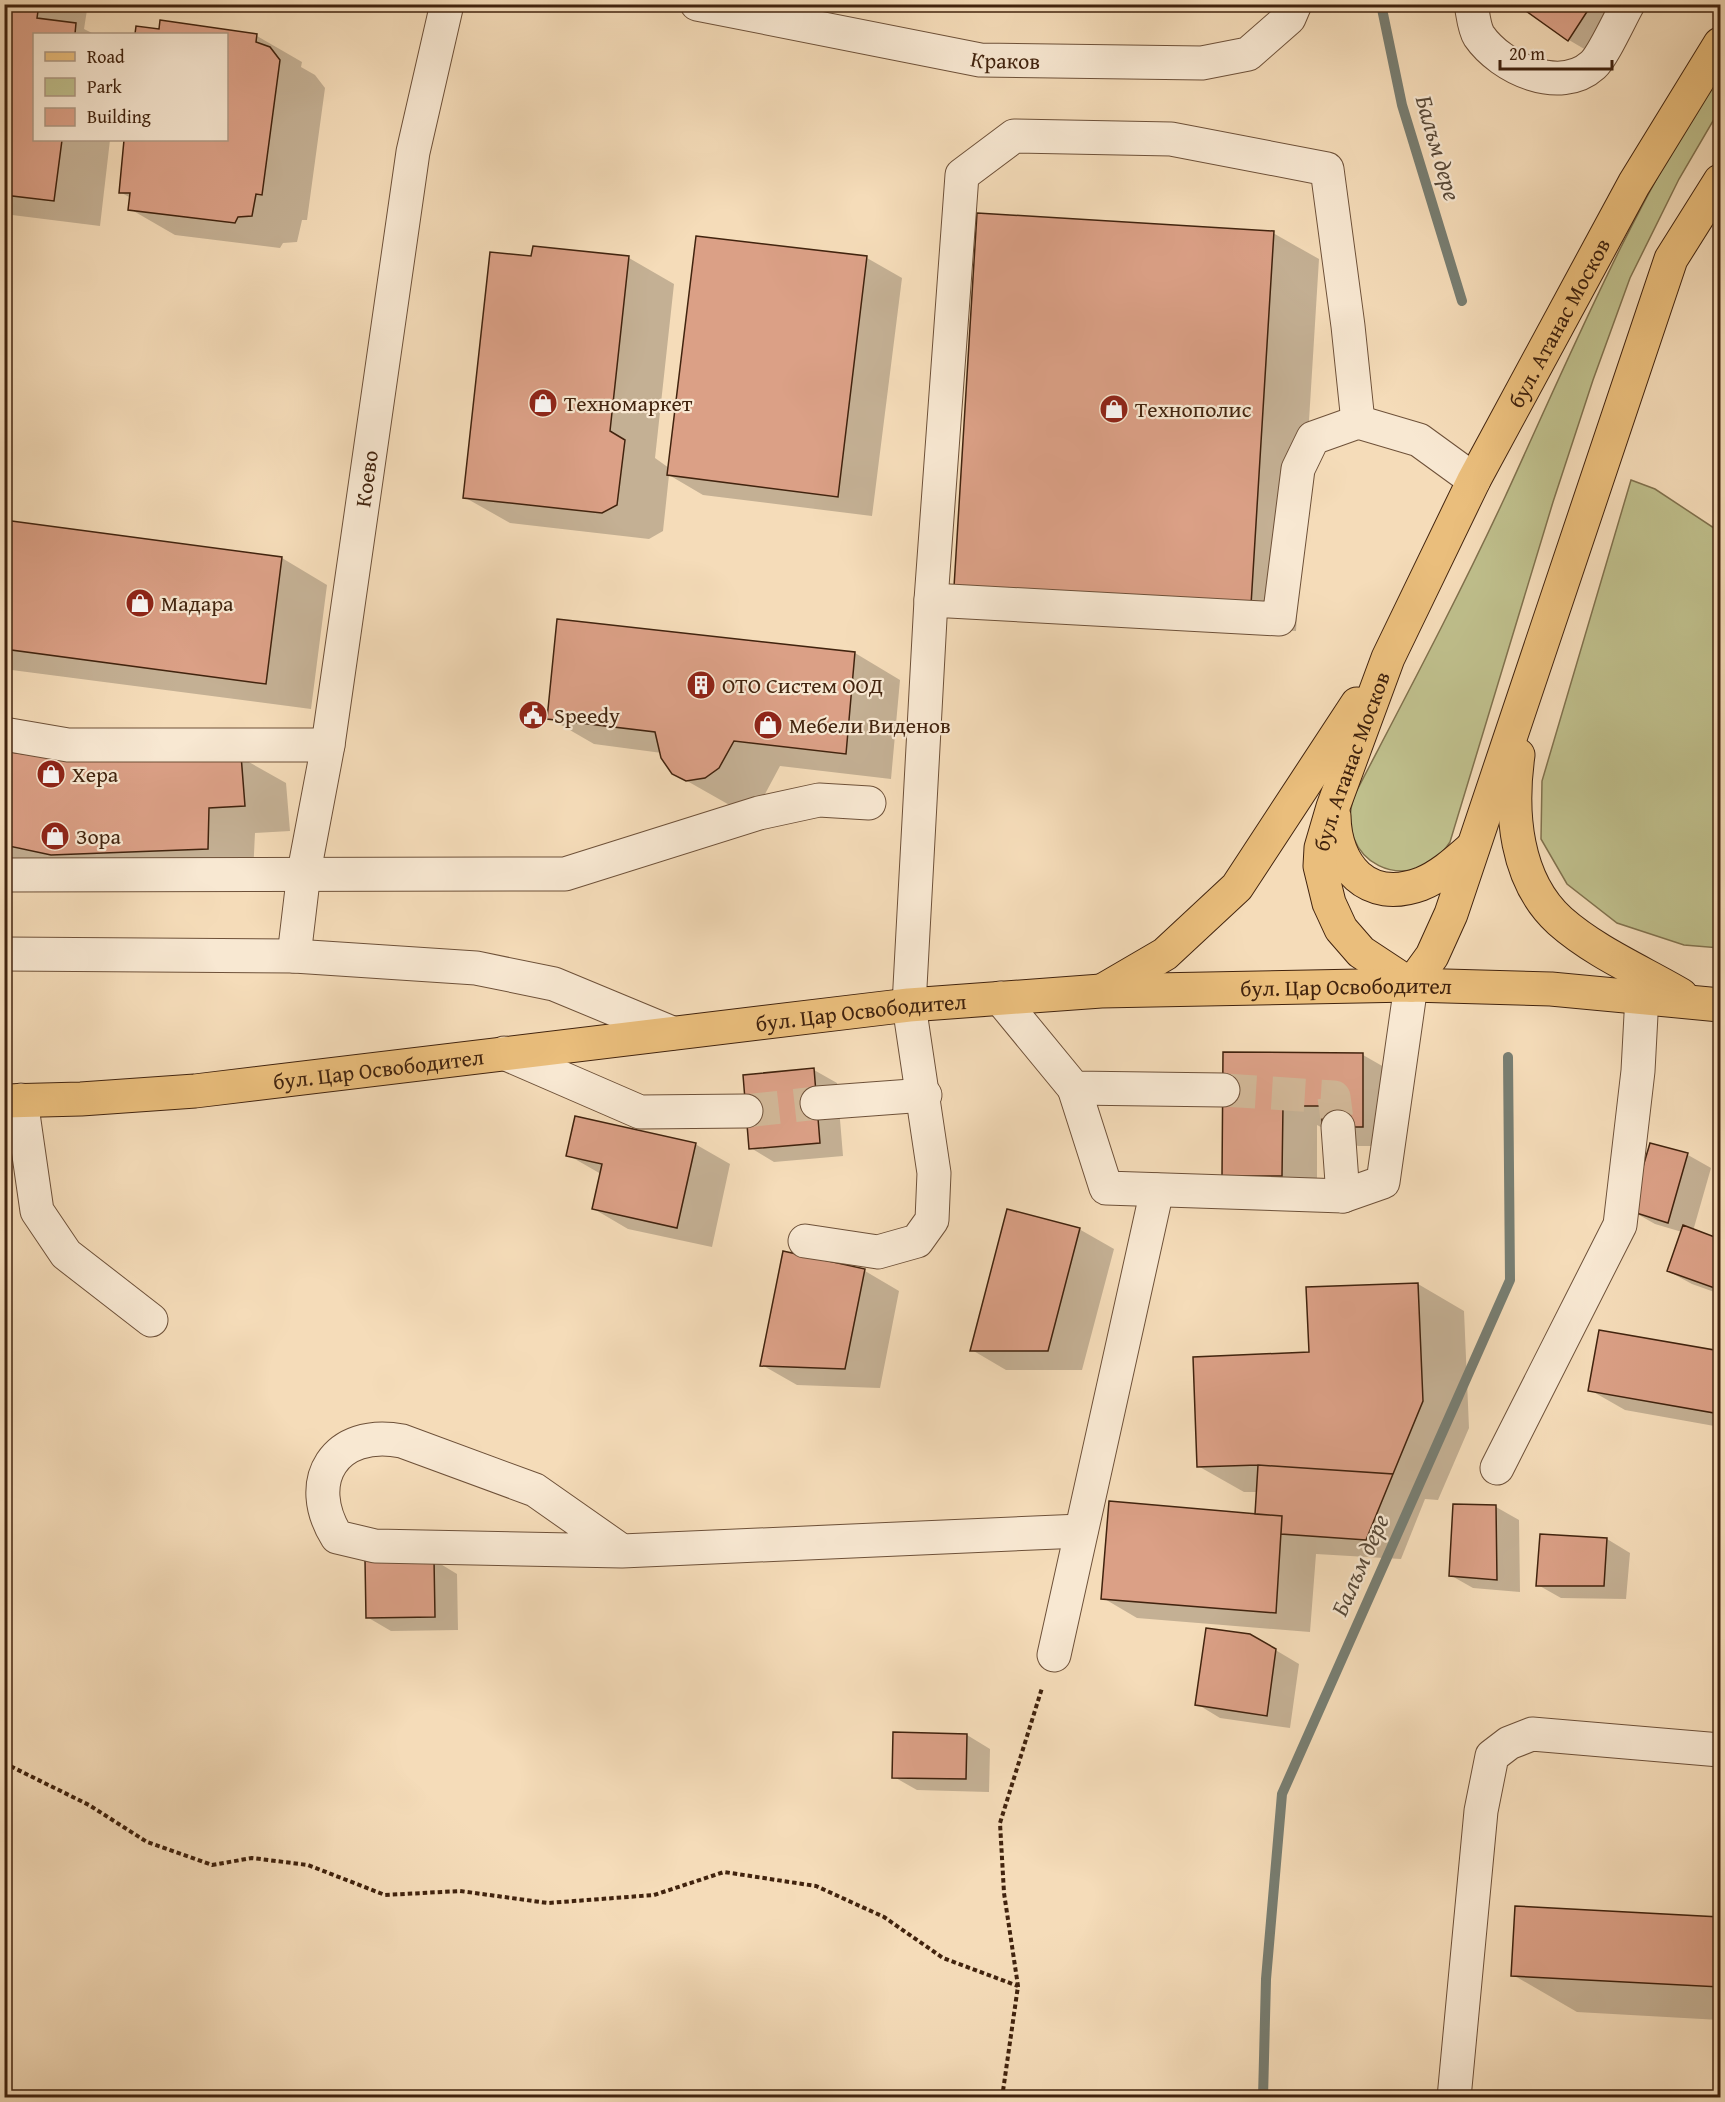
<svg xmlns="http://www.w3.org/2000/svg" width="1725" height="2102" font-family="'Gentium Book Plus',serif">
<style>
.green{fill:#bfbf8c;stroke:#80714d;stroke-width:1.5}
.shadow{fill:#0003}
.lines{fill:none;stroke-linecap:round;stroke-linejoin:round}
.stream{stroke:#787e72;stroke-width:10}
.building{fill:#dba086;stroke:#41230e;stroke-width:1.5}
.minor-tunnel{stroke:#d1b797;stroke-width:33;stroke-dasharray:33 16;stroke-linecap:butt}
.minor-casing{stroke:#6e5139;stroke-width:35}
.major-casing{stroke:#41230e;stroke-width:35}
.path{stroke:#41230e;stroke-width:4;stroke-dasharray:4.5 3;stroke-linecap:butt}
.minor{stroke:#f8e8d2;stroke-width:33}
.major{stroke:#eabe7c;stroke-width:33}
.labels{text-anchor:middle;stroke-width:4.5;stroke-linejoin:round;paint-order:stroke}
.street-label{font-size:22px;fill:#41230e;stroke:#f8e8d2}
.poi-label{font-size:22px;fill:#41230e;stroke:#f8e8d2;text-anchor:start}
.water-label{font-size:24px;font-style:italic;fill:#584938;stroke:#f8e8d2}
</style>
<rect width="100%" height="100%" fill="#f5dcb9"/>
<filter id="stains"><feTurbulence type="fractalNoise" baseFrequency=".00333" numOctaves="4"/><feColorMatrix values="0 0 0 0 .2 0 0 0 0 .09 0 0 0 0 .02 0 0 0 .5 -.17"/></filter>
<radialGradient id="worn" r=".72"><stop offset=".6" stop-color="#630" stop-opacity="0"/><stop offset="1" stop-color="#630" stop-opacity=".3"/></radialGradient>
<!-- green -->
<path class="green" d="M1720,72v37l-41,70 -49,99 -37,102 -40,122 -103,340c-38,59 -120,20 -95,-48 51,-98 103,-196 150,-297 66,-144 128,-292 215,-425z
M1631,480l24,9 65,43v416l-36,-3 -67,-22 -50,-39 -26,-45 1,-58z"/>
<!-- shadow -->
<path class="shadow" d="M4,4h73l10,6 -3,19 10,5h-60v106h76l-10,86 -96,-12z
M1519,4h120l-36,56 -34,-20z
M162,22l95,14 45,26 -1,5 14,8 10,13 -18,132h-5l-5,22 -14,1 -3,5 -105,-13 -45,-26 1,-11 -11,-6 6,-52h100v-106h-89l1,-6 22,3z
M1273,233l46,26 -23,372 -295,-18z
M532,258h97l45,26 -19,174 14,10 198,-210 35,20 -30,238 -169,-21 -34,-20 -6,56 -14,8 -139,-16 -46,-26z
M4,521l278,37 45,27 -16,124 -307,-40z
M855,653l45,27 -9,99 -111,-13 -15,28 -14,10 -18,3 -60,-34 -11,-20 -68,-9 -45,-26z
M4,753l236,4 46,26 4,48 -35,2 -2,41 -249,-13z
M1224,1054l139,1 35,20 -1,71h-39l-41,-21v71l-94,-21z
M814,1070l23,13 6,73 -69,6 -23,-14z
M695,1144l35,20 -18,83 -84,-18 -34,-20 7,-35 -33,-19z
M1652,1145l36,10 23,13 -18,63 27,10v53l-28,-10 -24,-13 14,-39 -27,-8 -23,-13z
M1079,1229l35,20 -32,121h-76l-34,-20z
M784,1252l81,19 34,20 -19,97 -83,-3 -35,-20z
M1418,1284l46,27 5,117 -31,72 -13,-1 -24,60 -85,-5 -6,78 -173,-14 -34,-20 154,-82 1,-24h-14l-46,-26 113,-113z
M1600,1332l120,21v74l-95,-17 -35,-20z
M1455,1505l41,2 23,13 1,72 -47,-4 -23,-13z
M1607,1539l23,14 -4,46 -65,-1 -23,-13z
M434,1560l23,14 1,56 -67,1 -24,-14z
M1250,1635l49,29 -9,64 -70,-10 -23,-14z
M967,1735l23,14 -1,43 -72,-2 -23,-13z
M1516,1908l204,10v102l-143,-8 -64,-37z"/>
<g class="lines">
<!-- stream -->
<path class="stream" d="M1381,4l21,101 60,196
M1263,2098l3,-119 16,-185 228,-514 -2,-223"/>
</g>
<!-- building -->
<path class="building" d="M4,4h35l-2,14 39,5 -1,11h-41v106h28l-8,61 -50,-6z
M1516,4h76l-24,37z
M160,20l97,14 -1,8 14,5 10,13 -18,135 -6,-1 -4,22 -14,1 -3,6 -107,-13 2,-17h-11l5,-53h102v-106h-91l1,-8 23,3z
M977,213l297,18 -23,374 -297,-18z
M696,236l171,20 -29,241 -171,-22z
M533,246l96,10 -19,175 15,9 -8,65 -15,8 -139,-15 27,-246 41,4z
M4,520l278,37 -16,127 -262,-35z
M557,619l298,33 -9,102 -112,-13 -15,27 -14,10 -19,3 -14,-7 -11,-16 -6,-26 -108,-13z
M4,751l63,9 174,-5 4,51 -36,2 -1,41 -157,6 -47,-10z
M1223,1052l140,1v74h-41v-21h-39l-1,70h-60z
M814,1068l6,75 -71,6 -6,-74z
M575,1116l121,27 -19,85 -85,-19 10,-45 -36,-8z
M1650,1143l38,10 -20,70 -38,-12z
M1007,1209l73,19 -32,123h-78z
M1683,1225l37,14v51l-53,-19z
M783,1251l82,18 -20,100 -85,-3z
M1418,1283l5,118 -30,73 -135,-9 -61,2 -4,-110 116,-5 -3,-65z
M1599,1330l121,21v63l-132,-23z
M1258,1465l135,9 -27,66 -85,-6 1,-18 -27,-2z
M1109,1501l173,15 -6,97 -175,-14z
M1453,1504l43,1 1,75 -48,-4z
M1540,1534l67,4 -3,48h-68z
M434,1559l1,58 -69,1 -1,-58z
M1206,1628l44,6 26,15 -9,67 -72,-11z
M893,1732l74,2 -1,45 -74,-1z
M1515,1906l205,11v70l-209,-11z"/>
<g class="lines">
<!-- minor-tunnel -->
<path class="minor-tunnel" d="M1223,1090l111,7 4,30
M746,1111l71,-8"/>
<!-- minor casing -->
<g class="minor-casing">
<g id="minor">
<path id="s1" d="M697,4l283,56 222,3 46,-9 41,-36 6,-14"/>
<path d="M1471,4c2,10 3,24 8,32 22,32 81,59 114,29 10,-9 27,-47 35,-61"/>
<path d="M931,600l31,-425 52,-39 157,3 156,30 21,157 10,96"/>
<path d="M4,734l64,11h260"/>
<path d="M4,875l561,-1 194,-61 60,-13 50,3"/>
<path d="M4,954l290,2 182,12 78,16 118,49"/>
<path id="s2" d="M294,956l10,-84 24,-127 85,-593 34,-148"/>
<path d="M1000,998l74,90 149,2"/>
<path d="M504,1053l136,59 106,-1"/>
<path d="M1074,1088l32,100 237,8 40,-14 28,-197"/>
<path d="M21,1100l16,111 29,43 85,66"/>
<path d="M817,1103l108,-8"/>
<path d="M1338,1127l5,69"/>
<path d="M805,1241l73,11 39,-11 15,-21 2,-47 -25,-168 22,-405 348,19 19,-150 15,-31 45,-16 61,18 55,40"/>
<path d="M1497,1468l123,-243 18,-154 4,-75"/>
<path d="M622,1551l-87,-61 -133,-49c-67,-13 -100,40 -65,96l38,9 247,5 459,-20"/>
<path d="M1054,1655l103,-465"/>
<path d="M1454,2098l27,-287 11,-55 17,-13 23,-9 188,16"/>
</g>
</g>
<!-- major casing -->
<g class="major-casing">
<g id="major">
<path d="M1518,755c-8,57 -3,125 42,166 35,31 82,51 121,74"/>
<path d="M1334,816c1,50 33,88 87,68 20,-8 36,-23 52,-37"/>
<path id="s3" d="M1411,985l-50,-33 -20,-23 -12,-26 -9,-37 1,-18 12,-41 55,-149 86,-178 160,-296 86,-140"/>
<path d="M1411,985l21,-29 19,-42 220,-655 49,-78"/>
<path d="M1105,989l60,-35 72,-67 120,-183"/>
<path id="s4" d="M4,1101l77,-2 114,-8 714,-86 192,-14 310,-6 140,4 169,16"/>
</g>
</g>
<!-- path -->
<path class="path" d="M4,1763l85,42 58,37 65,23 40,-7 56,7 77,30 75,-4 88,12 106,-8 70,-23 92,14 68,31 59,41 75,28
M1002,2098l16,-112 -14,-93 -4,-70 42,-135"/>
<!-- minor -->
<use href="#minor" class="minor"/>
<!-- major -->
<use href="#major" class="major"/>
</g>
<!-- icons -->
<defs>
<g id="shop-disc" transform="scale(1.5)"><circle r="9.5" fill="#8f2418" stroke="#f8e8d2"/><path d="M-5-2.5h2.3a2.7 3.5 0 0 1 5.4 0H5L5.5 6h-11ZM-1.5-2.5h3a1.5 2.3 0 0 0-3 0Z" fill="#fff"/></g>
<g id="building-disc" transform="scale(1.5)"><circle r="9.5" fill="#8f2418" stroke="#f8e8d2"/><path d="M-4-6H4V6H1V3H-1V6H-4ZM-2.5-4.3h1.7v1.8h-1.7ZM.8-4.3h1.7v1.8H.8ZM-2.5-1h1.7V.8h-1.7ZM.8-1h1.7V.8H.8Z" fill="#fff"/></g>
<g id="civic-disc" transform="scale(1.5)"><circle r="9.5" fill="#8f2418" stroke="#f8e8d2"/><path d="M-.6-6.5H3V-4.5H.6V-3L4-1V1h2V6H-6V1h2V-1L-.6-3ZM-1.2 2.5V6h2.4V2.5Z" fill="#fff"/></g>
</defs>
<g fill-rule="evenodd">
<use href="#shop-disc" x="543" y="403"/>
<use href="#shop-disc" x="1114" y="409"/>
<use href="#shop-disc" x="140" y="603"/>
<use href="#building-disc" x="701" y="685"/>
<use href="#civic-disc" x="533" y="715"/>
<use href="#shop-disc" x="768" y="725"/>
<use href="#shop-disc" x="51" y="774"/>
<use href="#shop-disc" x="55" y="836"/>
</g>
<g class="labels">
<!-- street labels -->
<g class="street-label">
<text dy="8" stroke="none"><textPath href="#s1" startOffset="314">Краков</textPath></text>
<text dy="8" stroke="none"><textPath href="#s3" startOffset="753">бул. Атанас Москов</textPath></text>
<text dy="8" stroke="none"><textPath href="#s2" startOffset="483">Коево</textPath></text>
<text dy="8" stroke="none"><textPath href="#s3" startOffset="267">бул. Атанас Москов</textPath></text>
<text dy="8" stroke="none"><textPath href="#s4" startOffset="1348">бул. Цар Освободител</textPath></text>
<text dy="8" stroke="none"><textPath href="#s4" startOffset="862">бул. Цар Освободител</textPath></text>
<text dy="8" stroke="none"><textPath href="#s4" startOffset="376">бул. Цар Освободител</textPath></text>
</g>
<!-- poi labels -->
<g class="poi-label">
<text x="564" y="411">Техномаркет</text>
<text x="1135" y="417">Технополис</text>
<text x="161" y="611">Мадара</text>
<text x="722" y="693">ОТО Систем ООД</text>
<text x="554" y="723">Speedy</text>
<text x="789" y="733">Мебели Виденов</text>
<text x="72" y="782">Хера</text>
<text x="76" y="844">Зора</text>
</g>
<!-- water labels -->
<g class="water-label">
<text transform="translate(1438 148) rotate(74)" y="8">Балъм дере</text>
<text transform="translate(1360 1565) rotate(-66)" y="8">Балъм дере</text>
</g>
</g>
<!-- margin -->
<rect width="1725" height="2102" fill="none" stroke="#f5dcb9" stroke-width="24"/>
<rect x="6" y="6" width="1713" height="2090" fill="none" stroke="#41230e" stroke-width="3"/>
<rect x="12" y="12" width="1701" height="2078" fill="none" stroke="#41230e" stroke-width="1.5"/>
<!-- legend -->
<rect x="33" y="33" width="195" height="108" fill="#f8e8d2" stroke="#af9984" stroke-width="1.5"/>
<rect x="45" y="52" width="30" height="9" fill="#eabe7c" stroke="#af9984" stroke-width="1.5"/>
<text x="87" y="63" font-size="18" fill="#41230e">Road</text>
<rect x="45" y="78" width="30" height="18" fill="#bfbf8c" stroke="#af9984" stroke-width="1.5"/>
<text x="87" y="93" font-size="18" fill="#41230e">Park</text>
<rect x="45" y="108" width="30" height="18" fill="#dba086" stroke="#af9984" stroke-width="1.5"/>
<text x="87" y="123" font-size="18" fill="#41230e">Building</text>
<!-- scale -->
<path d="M1500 60v9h112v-9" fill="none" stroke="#41230e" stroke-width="3"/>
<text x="1509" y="60" font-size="18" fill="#41230e" stroke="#f8e8d2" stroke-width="4.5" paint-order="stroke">20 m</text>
<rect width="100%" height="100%" filter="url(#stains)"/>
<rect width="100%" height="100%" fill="url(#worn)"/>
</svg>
